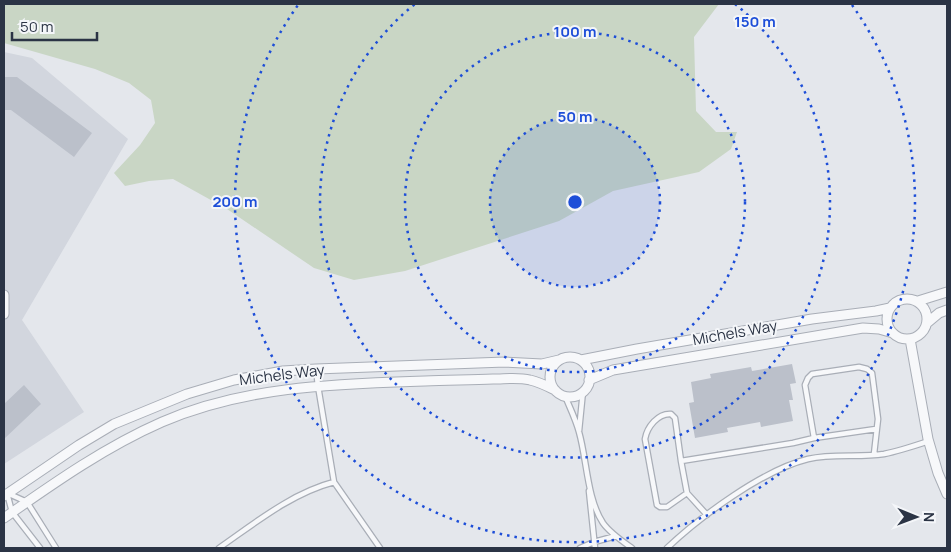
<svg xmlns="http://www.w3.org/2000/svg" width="951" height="552" font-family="Manrope,sans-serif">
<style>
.built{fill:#d2d6de}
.green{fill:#c9d6c5}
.building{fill:#bbc0ca}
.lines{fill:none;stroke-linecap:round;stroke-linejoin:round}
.lane-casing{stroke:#a9aeb7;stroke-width:7}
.street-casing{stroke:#a9aeb7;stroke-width:11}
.lane{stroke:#f7f8fa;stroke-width:4.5}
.street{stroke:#f7f8fa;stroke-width:9}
.ring{fill:none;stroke:#1d4ed8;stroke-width:2.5;stroke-dasharray:2.5 5}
.labels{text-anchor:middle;stroke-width:4;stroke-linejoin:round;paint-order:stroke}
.street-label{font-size:15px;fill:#2b3445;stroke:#f4f6f9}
.centre{fill:#1d4ed8;stroke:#f4f6f9;stroke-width:2.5}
.ring-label{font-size:15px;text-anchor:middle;font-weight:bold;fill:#1d4ed8;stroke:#f4f6f9;stroke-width:4;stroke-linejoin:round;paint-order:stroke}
</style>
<rect width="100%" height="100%" fill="#e4e7ec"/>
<!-- built -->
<path class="built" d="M4,52l28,6 96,81 -106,181 62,92 -80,52z"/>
<!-- green -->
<path class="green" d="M4,4h715l-25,33 2,74 20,21h21l-6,17 -32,23 -86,19 -54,30 -154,50 -51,9 -40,-12 -87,-59 -54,-30 -24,2 -24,5 -11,-13 26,-28 15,-22 -4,-23 -22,-17 -34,-14 -91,-26z"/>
<!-- building -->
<path class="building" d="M4,77h13l75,56 -18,24 -63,-47h-7z
M792,364l4,19 -6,1 3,16h-4l4,21 -32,6 -1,-5 -33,6 1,4 -33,6 -6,-35 5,-1 -3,-20 20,-4 -1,-4 41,-7 1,4z
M24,385l17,19 -37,35v-35z"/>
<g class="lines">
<!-- lane casing -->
<g class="lane-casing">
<path id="lane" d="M316,369l2,17 16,96 46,66
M565,396c5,12 11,24 14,36 8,28 8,67 24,91 7,10 19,18 29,25
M579,431l4,-40
M874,454l4,-35 -6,-46 -5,-4 -8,-2 -47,7 -4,4 -3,7 9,53 62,-9
M681,461l-6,-43 -4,-4c-13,-1 -24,13 -26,25l12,66 3,2h7l20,-14
M589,491l6,57
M7,493l20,9 29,46
M7,493l5,19 28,36
M707,515l-20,-22 -6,-32 112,-18 21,-5
M219,548c36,-25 73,-55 115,-66
M580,548l14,-6 22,-6
M667,548c34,-32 96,-78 141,-89 26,-6 51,-1 76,-5 15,-3 30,-8 45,-13"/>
</g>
<!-- street casing -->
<g class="street-casing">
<path id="street" d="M4,295v19
M887 319a20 20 0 1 1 40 0a20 20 0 1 1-40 0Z
M918,301l29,-9
M927,323l12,-10 8,-3
M910,339l18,100 10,34 9,21
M550 377a20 20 0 1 1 40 0a20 20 0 1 1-40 0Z
M581,360l56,-11 175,-30 64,-8 14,-3
M589,380l24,-10 250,-42 16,1 14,4
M4,496l75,-51 35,-21 73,-30 47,-14 49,-9 33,-2 189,-7 37,2 17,-4
M4,518c50,-35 101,-71 158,-96 83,-36 174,-38 263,-41 22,-1 45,-1 68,-2 12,0 25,-2 37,1 9,2 17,6 25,10"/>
</g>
<!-- lane -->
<use href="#lane" class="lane"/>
<!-- street -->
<use href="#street" class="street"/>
</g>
<!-- distance rings -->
<circle cx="575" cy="202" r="85" fill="#1d4ed8" fill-opacity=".12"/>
<g class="ring">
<circle cx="575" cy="202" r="85"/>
<circle cx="575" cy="202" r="170"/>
<path d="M735 4A255 255 0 1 1 415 4"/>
<path d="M852 5A340 340 0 1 1 298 5"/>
</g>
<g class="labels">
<!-- street labels -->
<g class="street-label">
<text transform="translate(735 333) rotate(-10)" y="5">Michels Way</text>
<text transform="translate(282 375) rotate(-7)" y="5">Michels Way</text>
</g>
</g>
<circle cx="575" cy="202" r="8" class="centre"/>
<g class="ring-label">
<text x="755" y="27">150 m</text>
<text x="575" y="37">100 m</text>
<text x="575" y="122">50 m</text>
<text x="235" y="207">200 m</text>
</g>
<!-- border -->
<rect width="951" height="552" fill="none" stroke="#2b3445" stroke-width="10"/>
<!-- north arrow -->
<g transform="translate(916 517) rotate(91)" stroke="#f4f6f9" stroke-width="4" paint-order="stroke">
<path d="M0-4L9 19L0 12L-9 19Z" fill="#2b3445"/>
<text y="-8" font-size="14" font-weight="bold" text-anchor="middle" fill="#2b3445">N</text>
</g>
<!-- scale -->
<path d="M12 32v8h85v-8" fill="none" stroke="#2b3445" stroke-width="2.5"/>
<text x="20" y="32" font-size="15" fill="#2b3445" stroke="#f4f6f9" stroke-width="4" paint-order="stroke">50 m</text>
</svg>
